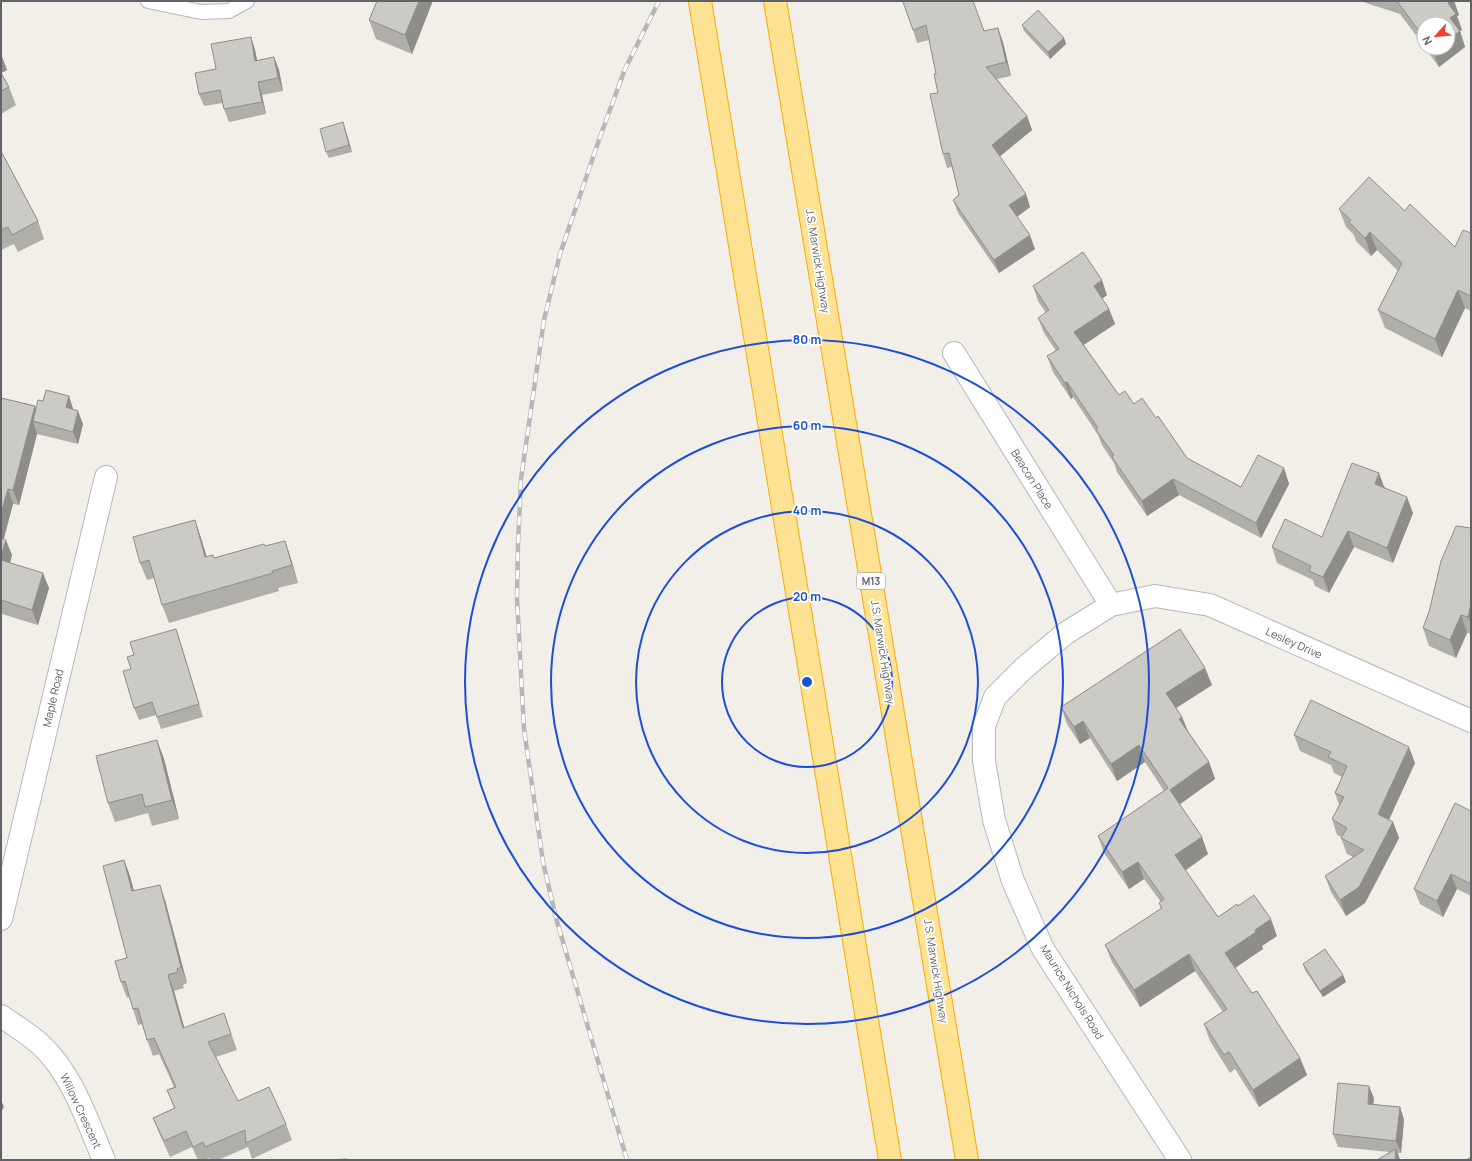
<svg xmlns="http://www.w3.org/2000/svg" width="1472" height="1161" font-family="Manrope,sans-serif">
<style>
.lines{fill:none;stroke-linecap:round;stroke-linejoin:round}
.lane-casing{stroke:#b5b8bc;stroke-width:16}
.street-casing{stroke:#b5b8bc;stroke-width:24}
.highway-casing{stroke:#f9ab00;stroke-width:24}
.lane{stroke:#fff;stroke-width:14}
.street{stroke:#fff;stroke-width:22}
.highway{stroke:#fde293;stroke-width:22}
.rail-casing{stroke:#b6b7b8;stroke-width:4.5}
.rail{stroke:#fff;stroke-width:3;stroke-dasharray:9;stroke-linecap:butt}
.wall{fill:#afaea9}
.shaded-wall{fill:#8f8d8a}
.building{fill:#cccac5;stroke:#8f8d8a}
.ring{fill:none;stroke:#1d4ed8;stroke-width:2}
.labels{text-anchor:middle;stroke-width:3.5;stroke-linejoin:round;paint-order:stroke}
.shield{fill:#fff;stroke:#8f9295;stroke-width:1}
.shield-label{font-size:10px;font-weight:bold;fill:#5f6368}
.street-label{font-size:11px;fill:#5f6368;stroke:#fff}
.centre{fill:#1d4ed8;stroke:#fff;stroke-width:2}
.ring-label{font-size:12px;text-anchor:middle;font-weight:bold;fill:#1d4ed8;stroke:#fff;stroke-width:3.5;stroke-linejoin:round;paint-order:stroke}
</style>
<rect width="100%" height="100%" fill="#f1efe8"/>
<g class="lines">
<!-- lane casing -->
<g class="lane-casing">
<path id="lane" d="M148,1l53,11 28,-1 18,-10"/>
</g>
<!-- street casing -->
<g class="street-casing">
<path id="street" d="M954,353l157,252
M1,919l105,-442
M1,1016c13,9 28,18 40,29 32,30 46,76 63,115
M1180,1160l-137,-211 -30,-68 -19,-61 -10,-59v-35l11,-29 29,-29 42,-35 45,-28 44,-9 55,9 261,116"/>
</g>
<!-- highway casing -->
<g class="highway-casing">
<path id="highway" d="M700,1l190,1159
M775,1l192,1159"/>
</g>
<!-- lane -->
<use href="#lane" class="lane"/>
<!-- street -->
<use href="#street" class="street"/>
<!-- highway -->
<use href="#highway" class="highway"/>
<!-- rail casing -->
<g class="rail-casing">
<path id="rail" d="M627,1160l-71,-242 -13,-56 -19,-133 -7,-131 1,-54 3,-65 14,-97 9,-62 16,-66 40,-117 25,-68 34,-68"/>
</g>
<!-- rail -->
<use href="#rail" class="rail"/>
</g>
<!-- wall -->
<path class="wall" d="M377,1h54l1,2 -20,51 -36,-15 -7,-19z
M908,1l76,30 19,11 8,34 -14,3 30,37 5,14 -33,26 27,38 4,13 -13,10 18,32 -36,24 -41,-60 -5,-13 6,-5 -7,-28 -5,1 -4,-14 -7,-80 -7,-34 -12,3 -4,-13z
M1360,1h94l5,14 -2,1 5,14 -2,1 5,16 -26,20 -14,-19h23l-24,-24v22l-24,-32z
M1022,25l42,13 2,6 -16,15 -26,-28z
M251,37l4,13 2,11 17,-4 5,13 4,21 -21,4 4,19 -37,8 -5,-13 -1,-6 -19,3 -5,-12 17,-25z
M1,54l6,16 -6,3 8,14 7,18 -15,9z
M345,128l7,24 -23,6 -3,-6z
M1,151l37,70 6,18 -26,13 -4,-8 -13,6z
M1339,209l66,2 50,36 16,-14v78l-6,-3 -23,49 -57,-29 -7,-18 20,-39 -21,-21 -6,6 -15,-15 -2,-6 -8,-8z
M1033,286l74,9 -5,4 7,10 6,15 -31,21 35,50 15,9 22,14 31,40 54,29 43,-19 5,16 -28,54 -82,-43 -32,21 -30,-44 -3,-9 -12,-18 -4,-10 -25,-38 -2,2 -18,-27 -6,-16 9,-5 -12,-18 -6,-15 8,-5 -8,-12z
M69,396l4,13 10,15 -5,20 -41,-10 -18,71 -6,-1 -9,35 8,16 -2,8 39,25 -11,37 -36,-11 -1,3v-219l34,8 1,3 7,-8z
M1384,487l29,26 -20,50 -39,-16 -25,46 -14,-7 -2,-6 -36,-17 -5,-16 50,-10z
M195,520l6,18 6,19 7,1 51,-12 20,-5 6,18 7,24 -20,5 1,3 -110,32 -7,-18 -8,-27 -7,2 -7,-17z
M1471,528v106l-4,-1 -11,25 -27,-12 -6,-18z
M176,629l4,12 23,76 -42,12 -5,-14 -17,5 -5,-12 -3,-39 3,-14z
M1205,668l7,17 -36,23 6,9 6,14 21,31 6,17 -35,25 28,50 -23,16 33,47 20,-11 39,30 -15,10 1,3 -28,19 17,25 48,65 7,17 -48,32 -24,-38 -5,4 -20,-32 -6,-17 19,-12 -28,-41 -55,36 -28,-45 -7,-17 56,-36 -2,-6 2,-1 -17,-23 -15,10 -25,-36 -6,-17 66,-45 -19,-29 -28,19 -27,-43 -10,6 -13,-20 -6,-17z
M1294,735l121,28 -26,57 4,2 6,16 -34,65 -19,13 -15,-24 -6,-16 28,-19 -6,-3 -6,-16 1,-1 -5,-2 -5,-16 7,-14 -4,-12 7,-16 -8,-4 -3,-8 -31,-14z
M157,740l7,19 15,60 -27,7 -4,-13 -33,9 -7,-19z
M1471,811v85l-14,-7 -14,28 -23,-13 -6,-15z
M124,860l6,16 4,15 31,9 22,83 -4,2 1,3 -10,3 10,37 40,-15 13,37 -21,7 22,44 48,23 6,16 -40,19 -4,-12 -30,13h-8l-1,-2 -5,2h-6l-6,-13 -22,10 -11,-24 -6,-15 21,-10 -7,-18 7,-3 -15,-33 -6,2 -6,-16 -5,-16 -4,1 -5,-16 -4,-12 -2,1 -6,-16 6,-24z
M1303,964l40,11 3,7 -23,15 -18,-27z
M1374,1098l-1,6 27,3 4,13 -3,33h-3l2,7h-23l13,-8 -52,-5 -5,-13z"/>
<!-- shaded-wall -->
<path class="shaded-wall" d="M419,1h12l1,2 -20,51 -7,-19z
M1450,1h4l5,14 -2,1 5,14 -2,1 5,16 -26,20 -6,-16 4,-3h11v-8l2,-22 -2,-15z
M998,28l5,14 8,34 -5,-14z
M251,37l4,13 5,24 -5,-13z
M1064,38l2,6 -16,15 -2,-7z
M1,54l6,16 -6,3z
M274,57l5,13 4,21 -5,-13z
M258,82l4,13 4,19 -4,-12z
M1027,116l5,14 -35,29 -5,-14z
M343,122l2,6 7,24 -3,-7z
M1026,194l4,13 -16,12 -5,-14z
M1370,232l7,18 -6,6 -6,-18z
M1030,235l5,14 -36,24 -5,-13z
M1102,280l5,15 -8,6 -5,-15z
M1458,290l7,18 -23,49 -7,-18z
M1109,309l6,15 -35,23 -6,-15z
M1067,382l6,15 -2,2 -6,-16z
M69,396l4,13 -2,11 -5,-13z
M35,406l5,16 -7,-1 4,13 -18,71 -6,-15z
M78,411l5,13 -5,20 -5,-12z
M1284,468l5,16 -28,54 -5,-15z
M1379,473l6,16 -10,-5z
M1173,479l6,16 -32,21 -5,-15z
M8,489l5,15 -12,44v-35z
M1407,497l6,16 -20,50 -6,-15z
M195,520l6,18 11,37 -7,-18z
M1348,531l6,16 -25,46 -6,-16z
M6,540l6,15 -6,20 -5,-12v-7z
M285,541l6,18 7,24 -6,-18z
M43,573l6,15 -11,37 -6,-15z
M1471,604v20l-3,-7z
M1461,615l6,18 -11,25 -6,-18z
M176,629l4,12 23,76 -4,-13z
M1205,668l7,17 -39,25 -7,-17z
M1182,717l7,17 -10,-15z
M1083,721l7,17 -10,6 -6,-17z
M157,740l7,19 15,60 -7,-19z
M1139,745l6,17 -28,19 -6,-17z
M1409,747l6,16 -31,67 -6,-16z
M1209,762l6,17 -39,28 -6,-17z
M1393,822l6,16 -34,65 -19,13 -6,-16z
M1202,837l6,17 -26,19 -7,-18z
M124,860l6,16 8,31 -6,-16z
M1138,862l6,17 -15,10 -7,-17z
M1451,874l6,15 -14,28 -6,-16z
M160,885l5,15 22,83 -6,-16z
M1271,919l6,17 -15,10 1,3 -31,21 -7,-17 30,-23z
M1189,954l6,17 -55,36 -6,-17z
M168,975l6,16 15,53 -6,-16z
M1343,975l3,7 -23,15 -3,-6z
M1300,1058l7,17 -48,32 -6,-17z
M1369,1086l5,12 -2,18 -4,-12z
M1,1100l3,7 -3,5z
M1400,1107l4,13 -3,33 -5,-12z
M1396,1149l4,11h-5z"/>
<!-- building -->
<path class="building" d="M377,1h42l-14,34 -36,-15z
M908,1h65l11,30 14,-3 8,34 -20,5 41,49 -35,29 34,49 -17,11 21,30 -36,25 -41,-60 6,-5 -10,-42 -6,1 -13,-60 8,-1 -4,-19h2l-10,-49 -13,5 -10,-28z
M1397,1h53l-2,2 8,11 -6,4 10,13 -12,9v-16h-24v14z
M1038,10l26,28 -16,14 -26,-27z
M251,37l4,24 19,-4 4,21 -20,4 4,20 -38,7 -4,-19 -21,4 -4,-21 21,-4 -5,-25z
M1431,48h6l-4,3z
M1,73l8,14 -8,4z
M343,122l6,23 -23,7 -6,-23z
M1,151l37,70 -26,14 -4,-8 -7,3z
M1369,177l36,34 5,-7 45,43 8,-17 8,3v63l-13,-6 -23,49 -57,-29 24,-47 -32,-31 -5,6 -16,-16 2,-2 -12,-11z
M1083,252l19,28 -8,6 15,23 -35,23 45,63 6,-4 9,13 8,-6 14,20 2,-2 29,42 54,29 17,-32 26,13 -28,55 -83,-44 -31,22 -30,-44 2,-2 -18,-25 2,-2 -31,-46 -2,1 -18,-27 12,-7 -21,-31 11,-8 -16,-24z
M46,390l23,6 -3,11 12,4 -5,21 -40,-11 5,-21 5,1z
M1,398l34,8 -22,84 -5,-1 -7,24z
M1352,463l27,10 -4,11 32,13 -20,51 -39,-17 -25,46 -14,-6 2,-5 -39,-19 13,-28 37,18z
M195,520l10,37 8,-2 1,3 50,-14 1,2 20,-5 7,24 -20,6 1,2 -111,32 -13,-45 -9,3 -7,-26z
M1456,526l15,2v76l-3,13 -7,-2 -11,25 -27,-12 6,-16 12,-51z
M1,538l5,2 -5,16z
M1,560l42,13 -11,37 -31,-10z
M176,629l23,75 -42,13 -5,-15 -18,6 -11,-37 8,-2 -4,-12 7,-2 -4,-13z
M1180,629l25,39 -39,25 16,24 -3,2 30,43 -39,28 32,47 -27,18 43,62 19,-13 1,2 16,-11 17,24 -16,11 1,2 -31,21 27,40 5,-2 43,67 -47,32 -24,-38 -5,3 -20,-31 23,-15 -38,-55 -55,36 -29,-45 57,-37 -3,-5 5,-4 -26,-37 -16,10 -24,-36 70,-48 -29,-43 -28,19 -28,-43 -9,6 -13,-20z
M1311,700l98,47 -31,67 15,8 -34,65 -19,13 -15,-24 39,-26 -23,-12 6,-10 -15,-9 12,-22 -9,-4 12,-27 -19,-9 3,-5 -37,-17z
M157,740l15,60 -27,7 -3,-13 -34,9 -12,-47z
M1455,803l16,8v73l-20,-10 -14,27 -23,-12z
M124,860l8,31 28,-6 21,82 -4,2 1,3 -10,3 15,53 41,-15 7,21 -23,8 30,59 31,-14 17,37 -40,19 -1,-13 -40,17 -2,-5 -10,5 -7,-16 -22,10 -11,-23 22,-10 -8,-18 9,-3 -22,-49 -7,2 -9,-32 -5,1 -8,-28 -4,1 -6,-21 12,-3 -24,-92z
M1325,949l18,26 -23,16 -17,-27z
M1338,1083l31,3 -1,18 32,3 -4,34 -63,-7z
M1396,1149l-1,11h-18z
M1471,1157v3h-5z
M347,1159v1h-21z"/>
<!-- distance rings -->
<g class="ring">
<circle cx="807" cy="682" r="85"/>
<circle cx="807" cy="682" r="171"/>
<circle cx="807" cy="682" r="256"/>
<circle cx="807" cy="682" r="342"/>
</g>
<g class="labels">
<!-- shield labels -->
<rect class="shield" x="857" y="573" width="28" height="16" rx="3"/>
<g class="shield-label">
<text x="871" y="585">M13</text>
</g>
<!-- street labels -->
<g class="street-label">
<text transform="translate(818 261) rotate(81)" y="4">J.S. Marwick Highway</text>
<text transform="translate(1032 479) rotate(58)" y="4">Beacon Place</text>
<text transform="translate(1294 643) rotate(24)" y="4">Lesley Drive</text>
<text transform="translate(883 652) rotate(81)" y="4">J.S. Marwick Highway</text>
<text transform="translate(53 698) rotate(-77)" y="4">Maple Road</text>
<text transform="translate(936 971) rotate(81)" y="4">J.S. Marwick Highway</text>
<text transform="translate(1072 992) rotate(58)" y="4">Maurice Nichols Road</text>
<text transform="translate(81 1111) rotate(65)" y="4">Willow Crescent</text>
</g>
</g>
<circle cx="807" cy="682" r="6" class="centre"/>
<g class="ring-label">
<text x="807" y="344">80 m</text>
<text x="807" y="430">60 m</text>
<text x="807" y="515">40 m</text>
<text x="807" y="601">20 m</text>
</g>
<!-- border -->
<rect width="1472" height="1161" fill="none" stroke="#5f6368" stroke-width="4"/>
<!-- north arrow -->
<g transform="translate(1436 36) rotate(243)"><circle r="19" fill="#ffffff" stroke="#bfc1c3"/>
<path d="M0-3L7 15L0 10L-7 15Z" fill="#ea4335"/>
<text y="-6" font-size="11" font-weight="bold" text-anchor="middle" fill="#5f6368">N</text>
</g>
</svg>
